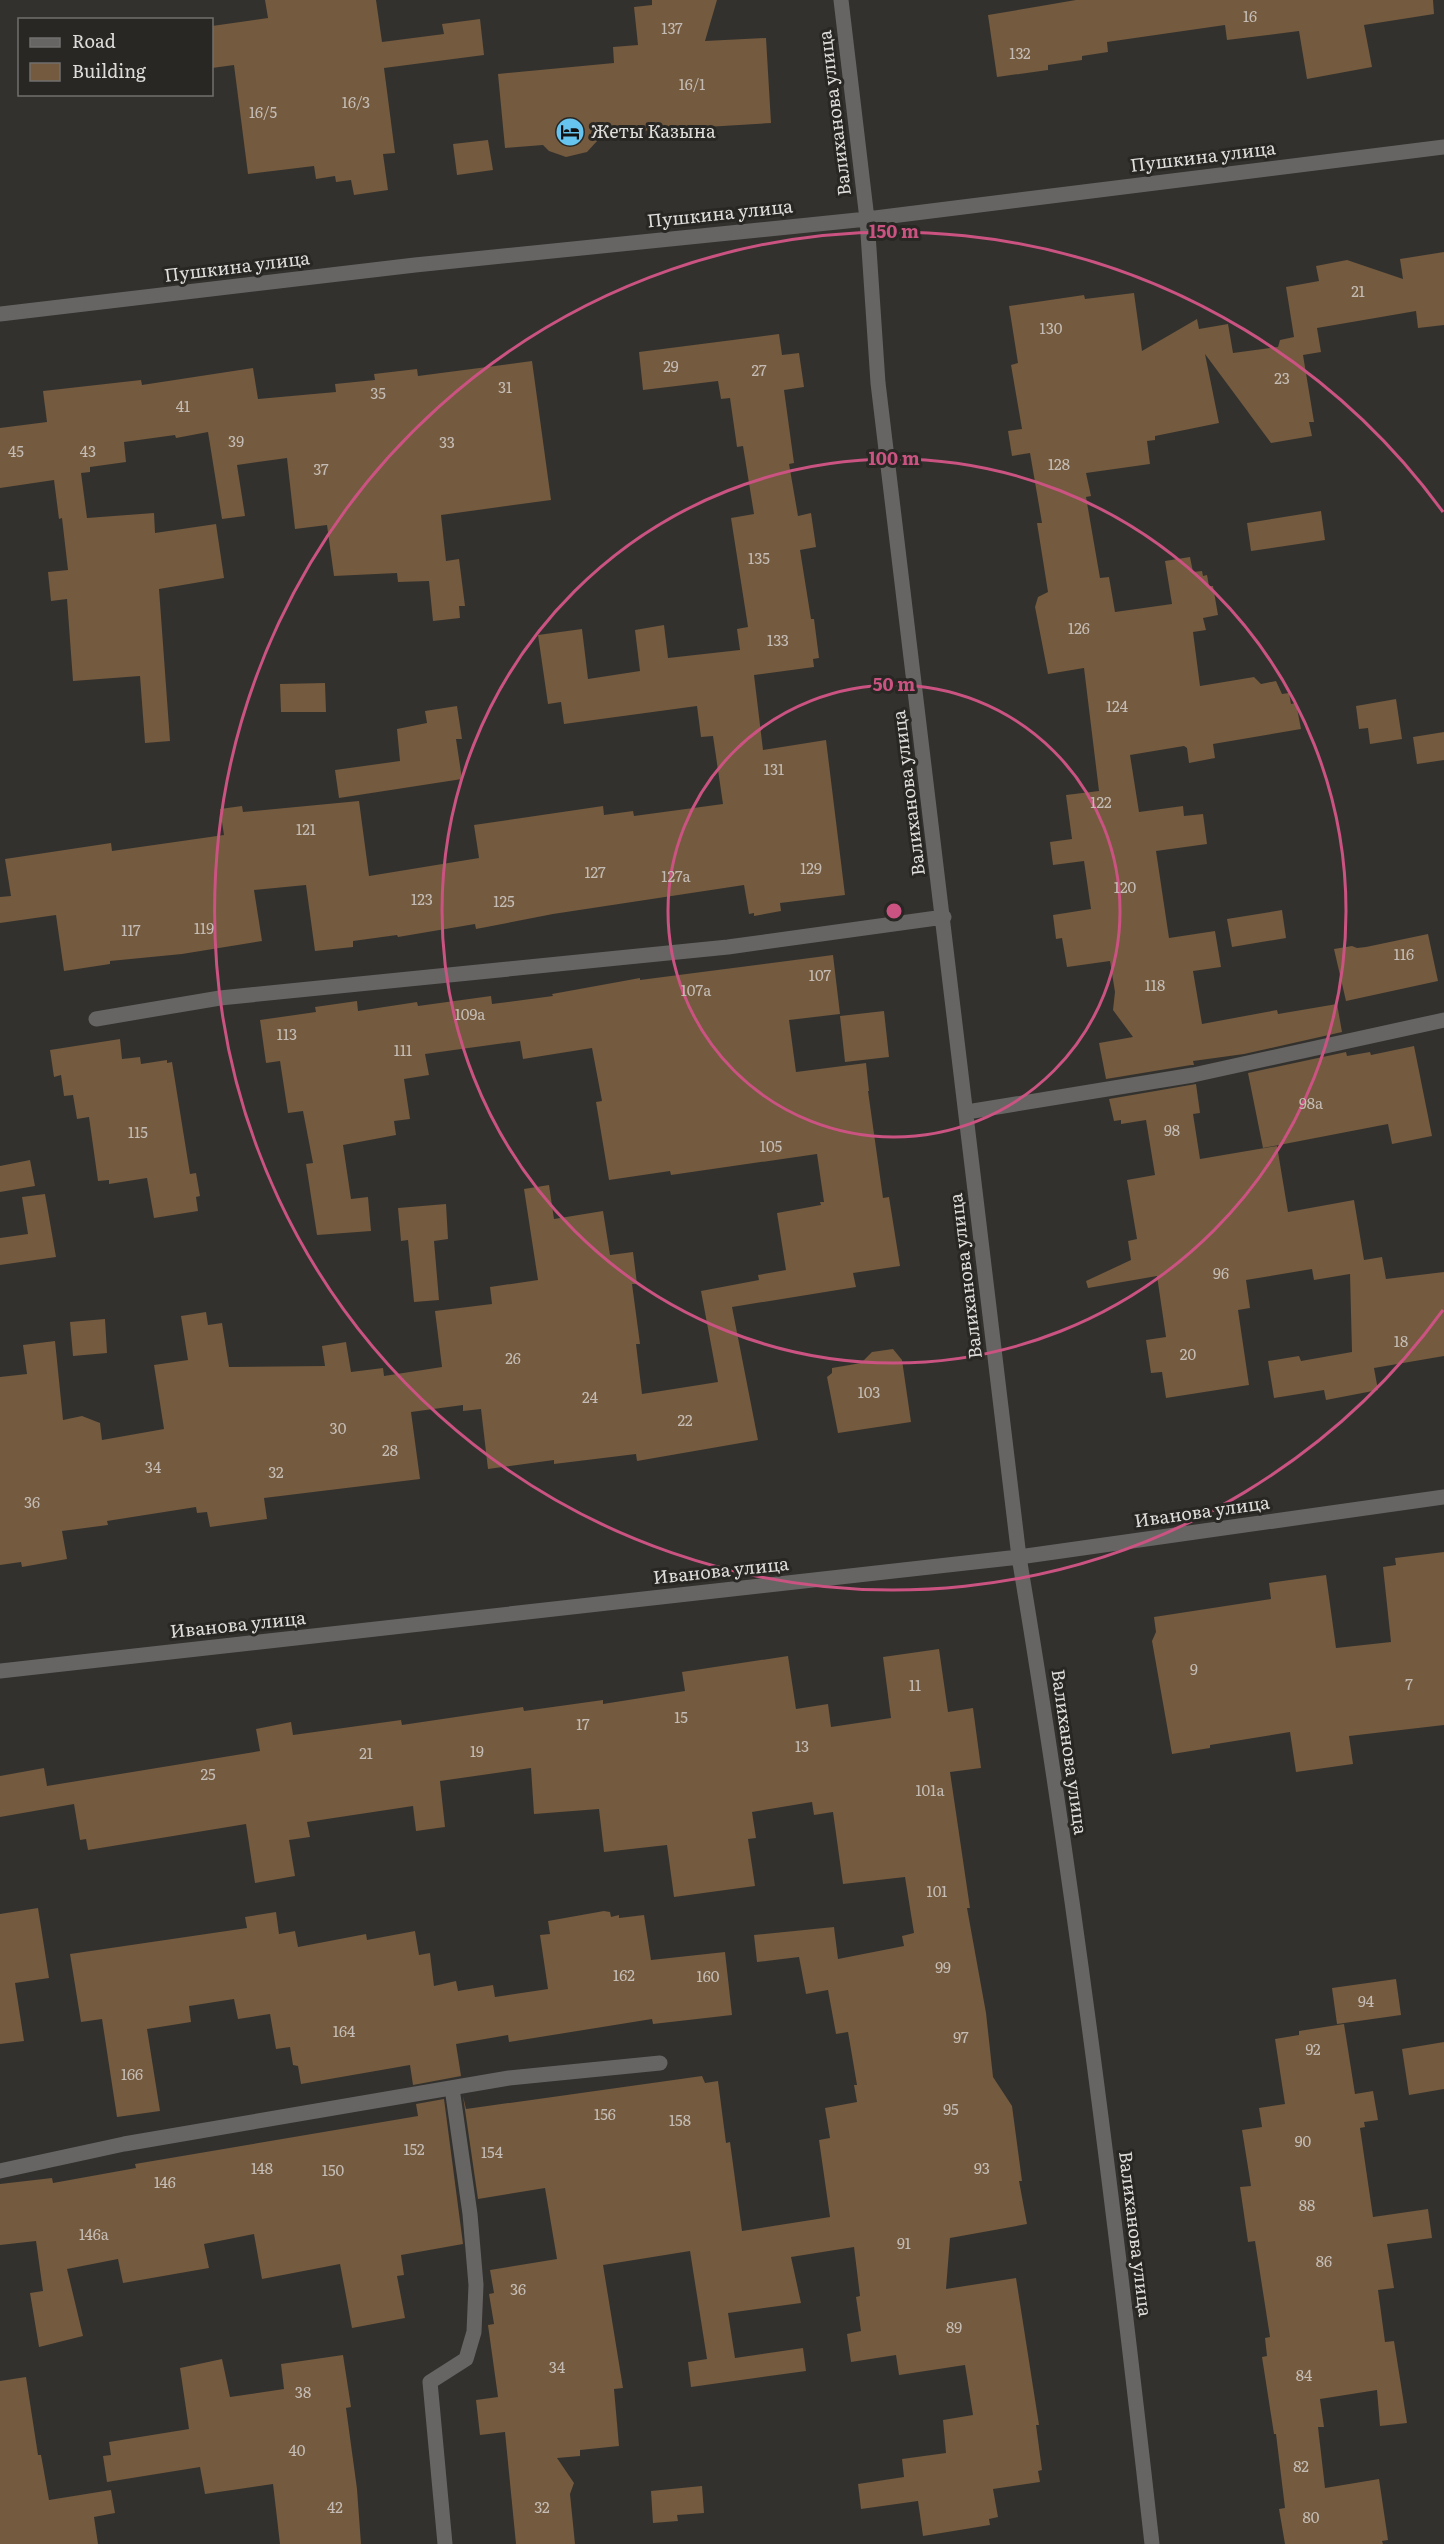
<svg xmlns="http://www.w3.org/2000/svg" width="1444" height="2544" font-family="Literata,serif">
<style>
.building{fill:#745a3e}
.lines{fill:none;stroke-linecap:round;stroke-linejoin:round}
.minor{stroke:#676564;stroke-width:15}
.ring{fill:none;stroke:#ca5381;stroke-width:3}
.labels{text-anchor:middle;stroke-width:6;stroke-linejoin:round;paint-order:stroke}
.number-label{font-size:15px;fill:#c4bcb4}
.street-label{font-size:18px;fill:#dedddb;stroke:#282724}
.poi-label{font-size:18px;fill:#dedddb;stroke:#282724;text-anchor:start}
.centre{fill:#ca5381;stroke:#282724;stroke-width:3}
.ring-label{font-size:18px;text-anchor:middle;font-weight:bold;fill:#ca5381;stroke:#282724;stroke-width:6;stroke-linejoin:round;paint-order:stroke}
</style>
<rect width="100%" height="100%" fill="#32312e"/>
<!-- building -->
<path class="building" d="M265,0h111l6,42 62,-8 -2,-10 38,-5 4,36 -100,13 11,85 -12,1 5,36 -34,5 -3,-15 -15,2 -1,-6 -19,3 -2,-13 -66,8 -14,-109 -22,3v-42l56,-8z
M652,0h65l-12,41 61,-3 5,85 -165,10v6l-8,1 -11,12 -21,5 -17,-6 -6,-6 -38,3 -7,-74 116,-11 -1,-16 25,-2 -4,-38 18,-2z
M1076,0h357l1,14 -70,11 8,42 -65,12 -8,-48 -72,9 -2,-15 -118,17 1,10 -26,4v4l-34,5v5l-51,7 -9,-62z
M488,140l5,30 -36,5 -4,-31z
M1444,252v73l-26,3 -2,-17 -99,17 4,24 -18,3 11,67h-5l3,14 -41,7 -66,-89 14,69 -64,13v4l-8,1 3,23 -64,9 5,23 -5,1 14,81 9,-1 6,35 57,-8 -7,-43 25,-4 3,15 9,-1 1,5 4,-1 2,11h4l5,29 -15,3 3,12 -13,2 7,54 54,-9 7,7 15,-3 6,13 7,-1 2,11 5,-1 5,26 -88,15 2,14 -26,5 -2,-15 -3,-2 -54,9 9,57 44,-6 1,10 19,-2 4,30 -51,7 13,87 46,-7 6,36 -28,4 9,53 75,-14 1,4 59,-10 5,28 -98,22 -51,7 1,4h-3l-85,14 -7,-36 34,-6 -20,-27 2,-18 -5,-31 -43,6 -5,-29 -6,1 -3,-24 38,-6 -7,-48 -31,4 -3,-23 22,-3 -6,-44 33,-4 -15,-123 -36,6 -13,-67 3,-10 10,-5 -11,-69h5l-12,-70 -18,3 -4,-25 14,-2 -11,-64 7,-2 -9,-57 75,-11 1,4 49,-6 8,58 55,-32 2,10 29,-5 5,29 45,-6 2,-7 14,-3 -8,-50 33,-6 -3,-15 31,-6 56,19 -3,-20z
M779,334l3,21 17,-2 5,34 -20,3 10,73 -5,1 9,52 13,-3 5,34 -16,3 11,69h3l5,39 -6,1 1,8 -60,8 9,75 63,-10 19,155 -65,8 1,8 -27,5v-3l-5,1 -5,-29 -191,29 -77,15 -1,-5 -77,13 -1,-2 -44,6v6l-38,4 -9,-66 -52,5 8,51 -80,13 -72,7v3l-46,7 -8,-56 -56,8v-26l11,-1 -6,-37 106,-16 1,8 112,-16 -4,-26 22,-3 1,6 116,-11 10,75 110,-18 -5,-33 129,-19 1,9 29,-4 1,5 89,-12 -10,-68 -12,1 -4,-31 -133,18 -3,-22 -13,2 -10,-69 44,-6 6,50 52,-8 -5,-41 29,-5 4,33 72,-8 -3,-21 11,-2 -17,-109 23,-4 -11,-68 -6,1 -7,-49 -9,1 -3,-18 -75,9 -4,-38z
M532,361l19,139 -110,15 5,46 13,-2 6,47h-6l1,12 -27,3 -4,-40 -31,1 -1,-9 -63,3 -7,-51 -32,4 -8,-71 -50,7 8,51 -23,3 -14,-87 -32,6 -1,-3 -51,7 2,20 -36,5v5l-9,1 6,45 67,-5 1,20 61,-9 8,54 -65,11 11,152 -25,2 -5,-67 -67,5 -6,-82 -16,2 -3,-29 20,-2 -6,-52 -3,1 -5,-39 -54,8v-60l47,-6 -4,-31 98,-11 1,5 111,-17 5,31 78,-7 -1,-8 40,-4 -1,-6 43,-5 1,7z
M1321,511l4,29 -74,11 -4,-28z
M325,683l1,29h-45l-1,-28z
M1396,699l6,40 -32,5 -2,-16 -9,1 -3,-23z
M457,706l5,33h-6l6,40 -123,19 -4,-28 65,-9 -3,-32 30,-6 -2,-12z
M1444,732v28l-27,4 -4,-27z
M1282,910l4,28 -54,9 -5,-28z
M1428,934l10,47 -92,20 -12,-52 18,-3 5,2 9,-1z
M833,955l7,59 -51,6 7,52 70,-9 3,28h-1l15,107 6,-1 11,69 -47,7 3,14 -124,20 26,133 -121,21 -1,-7 -82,10v-4l-66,9 -7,-60 -18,2v-6l-52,7 9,67 -156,19 3,21 -57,8 -3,-15 -10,1 -1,-6 -89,14 1,4 -46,6 5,28 -45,8 -1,-5 -21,3v-188l27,-3 -4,-29 32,-4 8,79 19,-4 18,7 2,17 62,-11 -10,-64 34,-5 -7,-44 25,-4 2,13 14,-2 7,44 96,-1 -3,-20 24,-4 5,30 32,-4 1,8 58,-9 -7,-56 57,-7 -2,-17 48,-7 -14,-91 25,-4 5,34 49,-8 7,44 23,-3 4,32h-5l8,60h-4l6,50 76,-12 -17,-91 58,-11 -1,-5 28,-5 -9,-57 44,-8 -1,-3h4l-7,-48 -146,21 -1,-4 -61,9 -13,-78 6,-1 -10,-53 -69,11 -3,-18 -95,13 4,21 -25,4 6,40 -16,2 2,14 -53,10 8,54 17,-2 3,34 -54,4 -11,-71 7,-1 -10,-52 -15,2 -8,-52 -14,2 -6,-43 56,-8 -1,-5 42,-6 1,10 59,-9 1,4 73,-10 1,8 61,-8 -1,-2 88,-16v2z
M884,1011l5,46 -44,5 -5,-46z
M120,1039l2,20 18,-2 1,7 26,-4v3l5,-1 18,112 6,-1 4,23 -4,1 2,14 -44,7 -7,-40 -38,6v-4l-11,1 -9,-64 -12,2 -4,-24 -9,1 -3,-21 -7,2 -4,-27z
M1414,1046l18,90 -40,8 -4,-20 -125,24 -15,-75 98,-21 1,4 23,-4 1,3z
M1196,1084l4,29 -7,1 7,45 77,-13 11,66 66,-12 10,60 18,-3 4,22 58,-7v84l-70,12 4,22 -52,10 -2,-10 -50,8 -6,-37 31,-5 2,5 51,-9 -2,-78 -36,6 -2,-11 -66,11 4,28 -12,2 11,75 -83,13 -4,-26 -11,1 -5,-33 20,-3 -9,-61 -69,12 -2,-7 45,-21 -3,-19 9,-2 -10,-59 28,-5 -9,-55 -25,4v-4l-7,1 -5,-22z
M30,1160l5,26 -35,6v-26z
M45,1194l11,63 -56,8v-27l28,-4 -6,-37z
M446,1204l2,35 -14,2 5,59 -25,2 -6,-62 -7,1 -3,-33z
M105,1319l2,34 -34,3 -3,-34z
M893,1349l9,11 9,62 -73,11 -11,-56 5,-4v-5l29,-5 11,-11z
M1444,1552v173l-95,11 4,28 -57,8 -6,-40 -80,13v3l-38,6 -20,-113 4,-9 -2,-15 117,-18 -2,-16 57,-8 10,73 55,-6 -8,-75 13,-2 -1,-7z
M939,1649l9,63 25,-4 8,60 -31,4 20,136h-3l19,105 7,64 19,29 10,75h-3l8,43 -77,14 -4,51 70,-11 23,147h-3l6,45 -4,1 2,11 -47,7 5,28 -9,2 1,6 -67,11 -5,-35 -57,8 -3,-25 46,-7 -2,-18 44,-6 -3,-33 30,-5 -8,-50 -66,10 -3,-20 -45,7 -4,-28 14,-3 -5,-34 4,-1 -6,-49 -63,10 10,46 -73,10 7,45 68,-10 3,23 -115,16 -3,-25 19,-3 -17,-108 -87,14 20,123 -9,1 5,57 -39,4v6l-23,2 17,25 -4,11 5,50h-59l-11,-112 -25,3 -4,-35 22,-3 -10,-72 6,-1 -5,-30 5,-1 -4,-23 67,-11 -12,-71 -67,11 -15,-103 3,13 236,-33 3,7 13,-2 8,62 4,-1 12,89 88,-14 -11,-77 11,-2 -5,-30 32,-6 -3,-17h3l-9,-53 -12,2 -8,-44 -22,4 -7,-37 -42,5 -3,-27 80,-8 4,32 66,-13 -2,-10 12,-3 -9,-56 -62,7 -10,-72 -19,3 -2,-13 -60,10 4,26 -8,1 7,47 -81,11 -7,-52 -63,7 -5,-43 -65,5 -3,-46 -91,13 5,46 -29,4 -3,-25 -106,16 3,15 -21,3 6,36 -40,7 -9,-59 -158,26 -2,-11 -6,1 -6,-36 -74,13v-41l44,-8 3,18 213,-35 -4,-22 35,-7 2,13 108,-15 1,5 121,-18 1,4 79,-11v4l82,-13 -3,-19 106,-16 8,53 32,-5 3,23 60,-9 -8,-61z
M38,1908l11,70 -34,5 9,58 -24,3v-130z
M604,1911l6,1 1,5 8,-2v3l25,-3 7,45 74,-8 7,63 -79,9 -1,-5 -143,23 -1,-7 -52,9 5,32 -48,9 -3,-20 -109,19 -3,-18 -5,-1 -3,-18 -14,2 -6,-35 -32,5 -4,-20 -45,7 2,16 -44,7 13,82 -43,6 -15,-98 -21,3 -11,-68 177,-26 -2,-11 31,-5 3,22 16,-3 3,16 68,-13 1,6 48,-9 4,24 11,-2 4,33 22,-5 2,10 35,-6 2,12 53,-8 -8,-54 10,-1 -2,-13z
M1396,1979l5,36 -64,9 -5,-36z
M1344,2024l11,70 18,-3 5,29 -14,2 1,5 -5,1 13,89 55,-8 4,29 -45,6 7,44 -16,2 7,52 9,-1 13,82 -27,3 -3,-36 -57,9 4,28h-6l7,61 54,-9 9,61 -6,1 1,3h-98l-6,-35 6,-1 -9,-74h-2l-12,-77 5,-1 -2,-18 5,-1 -15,-96 -7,1 -8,-55 11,-1 -9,-56 20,-3 -3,-19 26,-4 -10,-65 24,-4v-4z
M1444,2042v47l-35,6 -7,-46z
M444,2099l19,145 -62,11 3,20 -7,1 8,42 -53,10 -12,-64 -78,15 -8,-45 -50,10 5,24 -86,15 -5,-24 -51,10 16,67 -44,11 -9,-54 13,-2 -7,-50 -36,4v-61l52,-6 1,5 83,-15 -1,-4 283,-48 -2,-12z
M343,2355l8,52 -5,1 11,81 4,55h-81l-7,-60 -68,10 -5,-27 -93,15 -4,-26 8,-1 -2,-13 80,-13 -9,-61 42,-9 8,38 54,-8 -3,-25z
M26,2377l12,78h3l8,45 62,-10 4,23 -21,4 4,27h-98v-163z
M702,2486l2,27 -27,2 1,6 -25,2 -2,-32z"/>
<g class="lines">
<!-- minor -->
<path class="minor" d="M841,0l26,219 11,164 141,1174c55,328 96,657 133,987
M0,314l415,-49 452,-46 577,-72
M96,1019l124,-21 508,-51 216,-30
M967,1112l226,-37 251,-55
M0,1671l1019,-114 425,-60
M0,2171l124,-27 385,-66 151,-15
M445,2544l-15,-162 36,-23 8,-27 2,-47 -6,-71 -18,-126"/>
</g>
<!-- distance rings -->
<g class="ring">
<circle cx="894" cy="911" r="226"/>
<circle cx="894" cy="911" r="452"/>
<path d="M1443 1310A679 679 0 1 1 1443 512"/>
</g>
<!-- icons -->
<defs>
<g id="hotel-disc" transform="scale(1.5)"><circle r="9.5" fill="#66c4ef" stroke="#282724"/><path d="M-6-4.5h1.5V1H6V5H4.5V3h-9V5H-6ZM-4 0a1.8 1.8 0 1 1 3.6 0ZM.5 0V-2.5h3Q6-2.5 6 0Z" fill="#111"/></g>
</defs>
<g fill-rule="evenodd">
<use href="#hotel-disc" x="570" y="132"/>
</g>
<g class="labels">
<!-- number labels -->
<g class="number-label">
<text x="1250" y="22">16</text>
<text x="672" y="34">137</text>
<text x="1020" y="59">132</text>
<text x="692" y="90">16/1</text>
<text x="356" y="108">16/3</text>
<text x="263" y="118">16/5</text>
<text x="1358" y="297">21</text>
<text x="1051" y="334">130</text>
<text x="671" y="372">29</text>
<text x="759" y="376">27</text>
<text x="1282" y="384">23</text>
<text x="505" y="393">31</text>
<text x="378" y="399">35</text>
<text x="183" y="412">41</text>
<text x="236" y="447">39</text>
<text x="447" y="448">33</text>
<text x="16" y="457">45</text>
<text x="88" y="457">43</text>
<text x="1059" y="470">128</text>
<text x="321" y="475">37</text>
<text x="759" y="564">135</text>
<text x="1079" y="634">126</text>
<text x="778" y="646">133</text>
<text x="1117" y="712">124</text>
<text x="774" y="775">131</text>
<text x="1101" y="808">122</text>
<text x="306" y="835">121</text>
<text x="811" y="874">129</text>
<text x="595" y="878">127</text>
<text x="676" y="882">127а</text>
<text x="1125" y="893">120</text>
<text x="422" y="905">123</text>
<text x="504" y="907">125</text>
<text x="204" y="934">119</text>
<text x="131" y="936">117</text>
<text x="1404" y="960">116</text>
<text x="820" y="981">107</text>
<text x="1155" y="991">118</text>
<text x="696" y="996">107а</text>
<text x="470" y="1020">109а</text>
<text x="287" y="1040">113</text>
<text x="403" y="1056">111</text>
<text x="1311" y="1109">98а</text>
<text x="1172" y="1136">98</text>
<text x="138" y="1138">115</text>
<text x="771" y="1152">105</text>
<text x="1221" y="1279">96</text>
<text x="1401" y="1347">18</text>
<text x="1188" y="1360">20</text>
<text x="513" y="1364">26</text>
<text x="869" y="1398">103</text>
<text x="590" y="1403">24</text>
<text x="685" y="1426">22</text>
<text x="338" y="1434">30</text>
<text x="390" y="1456">28</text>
<text x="153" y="1473">34</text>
<text x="276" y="1478">32</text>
<text x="32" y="1508">36</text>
<text x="1194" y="1675">9</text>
<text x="1409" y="1690">7</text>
<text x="915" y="1691">11</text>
<text x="681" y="1723">15</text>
<text x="583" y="1730">17</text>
<text x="802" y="1752">13</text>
<text x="477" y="1757">19</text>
<text x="366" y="1759">21</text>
<text x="208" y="1780">25</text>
<text x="930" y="1796">101а</text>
<text x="937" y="1897">101</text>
<text x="943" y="1973">99</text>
<text x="624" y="1981">162</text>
<text x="708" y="1982">160</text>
<text x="1366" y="2007">94</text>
<text x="344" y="2037">164</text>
<text x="961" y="2043">97</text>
<text x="1313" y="2055">92</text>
<text x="132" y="2080">166</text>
<text x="951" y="2115">95</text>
<text x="605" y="2120">156</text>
<text x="680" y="2126">158</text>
<text x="1303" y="2147">90</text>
<text x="414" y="2155">152</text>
<text x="492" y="2158">154</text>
<text x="262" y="2174">148</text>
<text x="982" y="2174">93</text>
<text x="333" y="2176">150</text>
<text x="165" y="2188">146</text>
<text x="1307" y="2211">88</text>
<text x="94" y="2240">146а</text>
<text x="904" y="2249">91</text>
<text x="1324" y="2267">86</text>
<text x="518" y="2295">36</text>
<text x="954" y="2333">89</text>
<text x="557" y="2373">34</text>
<text x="1304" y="2381">84</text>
<text x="303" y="2398">38</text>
<text x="297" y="2456">40</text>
<text x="1301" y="2472">82</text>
<text x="335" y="2513">42</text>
<text x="542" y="2513">32</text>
<text x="1311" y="2523">80</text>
</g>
<!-- street labels -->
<g class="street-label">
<text transform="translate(835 113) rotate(-97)" y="6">Валиханова улица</text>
<text transform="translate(1203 157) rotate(-7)" y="6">Пушкина улица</text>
<text transform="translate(720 214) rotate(-6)" y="6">Пушкина улица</text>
<text transform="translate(237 267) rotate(-7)" y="6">Пушкина улица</text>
<text transform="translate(909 793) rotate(-97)" y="6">Валиханова улица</text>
<text transform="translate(966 1276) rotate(-97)" y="6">Валиханова улица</text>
<text transform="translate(1202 1512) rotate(-8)" y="6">Иванова улица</text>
<text transform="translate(721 1571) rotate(-6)" y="6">Иванова улица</text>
<text transform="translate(238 1625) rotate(-6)" y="6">Иванова улица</text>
<text transform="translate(1069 1752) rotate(82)" y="6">Валиханова улица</text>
<text transform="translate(1135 2234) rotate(83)" y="6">Валиханова улица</text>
</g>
<!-- poi labels -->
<g class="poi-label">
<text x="591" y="138">Жеты Казына</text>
</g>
</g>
<circle cx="894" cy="911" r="9" class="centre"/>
<g class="ring-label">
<text x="894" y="238">150 m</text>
<text x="894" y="465">100 m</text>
<text x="894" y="691">50 m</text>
</g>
<!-- legend -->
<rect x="18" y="18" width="195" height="78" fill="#282724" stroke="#71706d" stroke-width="1.5"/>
<rect x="30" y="38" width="30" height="9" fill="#676564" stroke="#71706d" stroke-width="1.5"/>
<text x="72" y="48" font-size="18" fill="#dedddb">Road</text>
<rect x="30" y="63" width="30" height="18" fill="#745a3e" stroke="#71706d" stroke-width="1.5"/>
<text x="72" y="78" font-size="18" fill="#dedddb">Building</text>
</svg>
